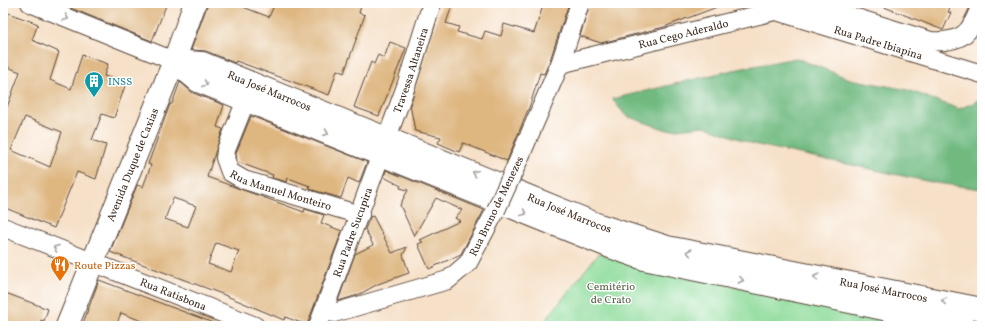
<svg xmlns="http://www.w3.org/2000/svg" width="985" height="329" font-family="Vollkorn,serif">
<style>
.green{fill:#8bda98;stroke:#63825b}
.forest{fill:#70ba80;stroke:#56724f}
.building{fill:#deb680;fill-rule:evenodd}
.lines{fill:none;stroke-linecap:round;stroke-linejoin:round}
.minor-casing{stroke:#574537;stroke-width:20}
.major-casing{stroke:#574537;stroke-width:24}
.minor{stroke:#fff;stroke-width:18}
.major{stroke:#fff;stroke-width:22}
.minor-bridge-casing{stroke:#574537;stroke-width:20;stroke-linecap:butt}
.minor-bridge{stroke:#fff;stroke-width:18}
.oneway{stroke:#a79f9a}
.labels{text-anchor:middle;stroke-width:3;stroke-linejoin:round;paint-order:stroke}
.street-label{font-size:11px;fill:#3b2a1e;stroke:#fff}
.culture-label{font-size:11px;fill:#0d838f;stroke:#fff;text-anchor:start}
.food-label{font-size:11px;fill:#c56008;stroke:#fff;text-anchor:start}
.park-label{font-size:11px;fill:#535f43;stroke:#fff}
</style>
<rect width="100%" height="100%" fill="#fff"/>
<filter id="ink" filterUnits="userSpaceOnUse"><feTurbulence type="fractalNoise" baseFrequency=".025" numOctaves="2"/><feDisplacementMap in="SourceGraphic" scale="8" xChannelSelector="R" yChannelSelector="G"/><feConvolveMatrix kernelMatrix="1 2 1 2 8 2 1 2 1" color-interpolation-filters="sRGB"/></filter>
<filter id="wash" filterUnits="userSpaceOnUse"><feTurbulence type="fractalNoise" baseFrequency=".012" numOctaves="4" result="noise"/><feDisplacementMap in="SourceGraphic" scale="16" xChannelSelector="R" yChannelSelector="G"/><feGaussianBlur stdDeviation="0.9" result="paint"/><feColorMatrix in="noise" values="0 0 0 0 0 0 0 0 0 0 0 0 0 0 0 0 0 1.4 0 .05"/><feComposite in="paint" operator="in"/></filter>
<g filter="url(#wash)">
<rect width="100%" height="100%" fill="#f6e0c7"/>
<!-- green -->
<path class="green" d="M598,254l77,20 258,52h-392z"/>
<!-- forest -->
<path class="forest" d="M796,58l54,21 58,11 51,19 23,-10v90l-46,-6 -183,-39 -49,-18 -37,4 -41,-14 -14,-17 121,-29z"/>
<g id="blocks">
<!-- building -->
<path class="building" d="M58,3h109l-15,38z
M208,3h31l-1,2 31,12 6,-14h87l-3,10 6,2 -21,58 -7,-3 -8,25 -93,-34 -1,2 -29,-12 -15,-1z
M442,3h11l-7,20 13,4 -2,5 25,7 3,-8 16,5 3,-12 30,9 10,-30h25l-19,57 -6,14 -4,-1 -10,32 -23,56 -44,-18 -4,9 -21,-9 3,-6 -26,-6 -5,-26z
M590,3h134l1,1 -61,23 -63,16 -21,-7z
M874,3h78l-4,9 3,1 -8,17z
M3,11l35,13 -6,16 27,12 -9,28 21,9 11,-34 26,9 -4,12 22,7 -12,35 -12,-4 -10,26 14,5 -10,34 -19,-7 -23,56 -51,-21v-89l17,-46 -17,-7zM25,117l37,15 -12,35 -39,-17z
M390,42l16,6 -27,68 -25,-9 17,-45 3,2 4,-9 6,3z
M180,82l13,11 31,12 -7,22 6,2 -16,48 97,35 1,-3 19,6 -3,8 21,8 -35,94 -22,-8 -1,3 -62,-26 -112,-42 27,-67 6,2 8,-22 -3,-1 18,-49 4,-11h2zM173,198l23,8 -8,21 -23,-8zM216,243l23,8 -8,21 -23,-8z
M251,116l116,46 -8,21 -11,-5 -7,20 -32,-9 1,-3 -22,-8 -1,4 -15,-4 1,-3 -36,-13 -1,-9z
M386,170l98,40 -23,44 -32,15 -11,-25 5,-2 -3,-2 40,-19 -5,-3 7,-8 -26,-12 -22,38 -14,-31 8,-15 -8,-2 1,-2 -17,-9z
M373,216l19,37 15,-6 -4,8 6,18 -31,11 -20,11 -20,6 17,-47 18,-9 -8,-16 5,-12z
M99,280l120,45v1h-64l-34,-13 -5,13h-34z
M3,292l45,17 -4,12 -3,-1 -2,6h-36z"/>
</g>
</g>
<g filter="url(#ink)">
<use href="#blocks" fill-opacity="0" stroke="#574537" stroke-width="1"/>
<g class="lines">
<!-- minor casing -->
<g class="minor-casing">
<g id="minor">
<path d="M30,3l144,58"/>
<path d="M808,3l123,38c34,2 39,-9 51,-38"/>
<path id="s1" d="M776,11l206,63"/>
<path id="s2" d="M560,64l247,-61"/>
<path id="s3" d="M246,100l-20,50 -1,8 5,14 14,8 116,35"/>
<path d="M516,166l44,-102 20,-61"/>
<path id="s4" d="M3,227l252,99"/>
<path d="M323,311l11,2 114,-33 20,-17 28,-53"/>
<path id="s5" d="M318,326l88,-240 26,-83"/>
</g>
</g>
<!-- major casing -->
<g class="major-casing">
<g id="major">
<path id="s6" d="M174,61l28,2 397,162 68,22 315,62"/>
<path d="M174,61l24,20 415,167 31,11 321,67"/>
<path id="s7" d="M67,326l107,-265 21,-58"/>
</g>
</g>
<!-- minor -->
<use href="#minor" class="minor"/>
<!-- major -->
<use href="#major" class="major"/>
<!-- minor-bridge casing -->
<g class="minor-bridge-casing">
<path id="minor-bridge" d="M496,210l20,-44"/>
</g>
<!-- minor-bridge -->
<use href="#minor-bridge" class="minor-bridge"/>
</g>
<!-- one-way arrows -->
<defs><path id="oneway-chevron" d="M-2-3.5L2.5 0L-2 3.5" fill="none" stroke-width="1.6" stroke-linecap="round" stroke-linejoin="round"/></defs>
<g class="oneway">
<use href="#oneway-chevron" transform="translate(66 18) rotate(22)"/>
<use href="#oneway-chevron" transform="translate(205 84) rotate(22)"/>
<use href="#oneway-chevron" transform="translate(326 133) rotate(22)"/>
<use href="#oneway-chevron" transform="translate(475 173) rotate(-158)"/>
<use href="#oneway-chevron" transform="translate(524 213) rotate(22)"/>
<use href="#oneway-chevron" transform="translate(56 248) rotate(-158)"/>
<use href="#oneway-chevron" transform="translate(689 252) rotate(-168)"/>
<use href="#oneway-chevron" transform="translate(816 277) rotate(-169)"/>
<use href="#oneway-chevron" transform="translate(741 280) rotate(11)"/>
<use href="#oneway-chevron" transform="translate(944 301) rotate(-169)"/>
</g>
</g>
<!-- icons -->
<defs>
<g id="building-pin" transform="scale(1)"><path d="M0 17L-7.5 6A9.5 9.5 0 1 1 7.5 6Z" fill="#0f9aa8" stroke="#fff"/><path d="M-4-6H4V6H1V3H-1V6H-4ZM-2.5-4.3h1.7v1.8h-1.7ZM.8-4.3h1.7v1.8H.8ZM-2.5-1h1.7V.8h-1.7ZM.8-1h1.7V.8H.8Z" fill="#fff"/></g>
<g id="restaurant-pin" transform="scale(1)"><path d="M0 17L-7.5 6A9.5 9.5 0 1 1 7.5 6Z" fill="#e8710a" stroke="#fff"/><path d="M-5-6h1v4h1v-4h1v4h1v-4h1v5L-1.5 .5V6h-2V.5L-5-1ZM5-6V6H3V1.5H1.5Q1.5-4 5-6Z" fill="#fff"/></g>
</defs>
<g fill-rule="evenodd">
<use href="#building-pin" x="94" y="81"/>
<use href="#restaurant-pin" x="60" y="265"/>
</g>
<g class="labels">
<!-- street labels -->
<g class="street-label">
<text dy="4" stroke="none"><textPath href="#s2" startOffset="127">Rua Cego Aderaldo</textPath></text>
<text dy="4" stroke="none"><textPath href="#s1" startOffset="107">Rua Padre Ibiapina</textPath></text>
<text dy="4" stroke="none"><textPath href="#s5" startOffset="272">Travessa Altaneira</textPath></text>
<text dy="4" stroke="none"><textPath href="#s6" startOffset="101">Rua José Marrocos</textPath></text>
<text dy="4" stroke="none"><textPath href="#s7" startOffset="174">Avenida Duque de Caxias</textPath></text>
<text dy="4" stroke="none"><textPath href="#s3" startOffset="131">Rua Manuel Monteiro</textPath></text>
<text transform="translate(496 206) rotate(-64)" y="4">Rua Bruno de Menezes</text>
<text dy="4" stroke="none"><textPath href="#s6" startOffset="425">Rua José Marrocos</textPath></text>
<text dy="4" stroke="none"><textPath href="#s5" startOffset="100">Rua Padre Sucupira</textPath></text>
<text dy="4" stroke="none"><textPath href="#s6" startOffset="749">Rua José Marrocos</textPath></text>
<text dy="4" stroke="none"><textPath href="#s4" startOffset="183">Rua Ratisbona</textPath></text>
</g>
<!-- culture labels -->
<g class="culture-label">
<text x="108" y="85">INSS</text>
</g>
<!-- food labels -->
<g class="food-label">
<text x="74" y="269">Route Pizzas</text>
</g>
<!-- park labels -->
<g class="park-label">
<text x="611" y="290">Cemitério<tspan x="611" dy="13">de Crato</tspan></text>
</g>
</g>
<!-- margin -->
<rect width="985" height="329" fill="none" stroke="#fff" stroke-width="16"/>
</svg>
